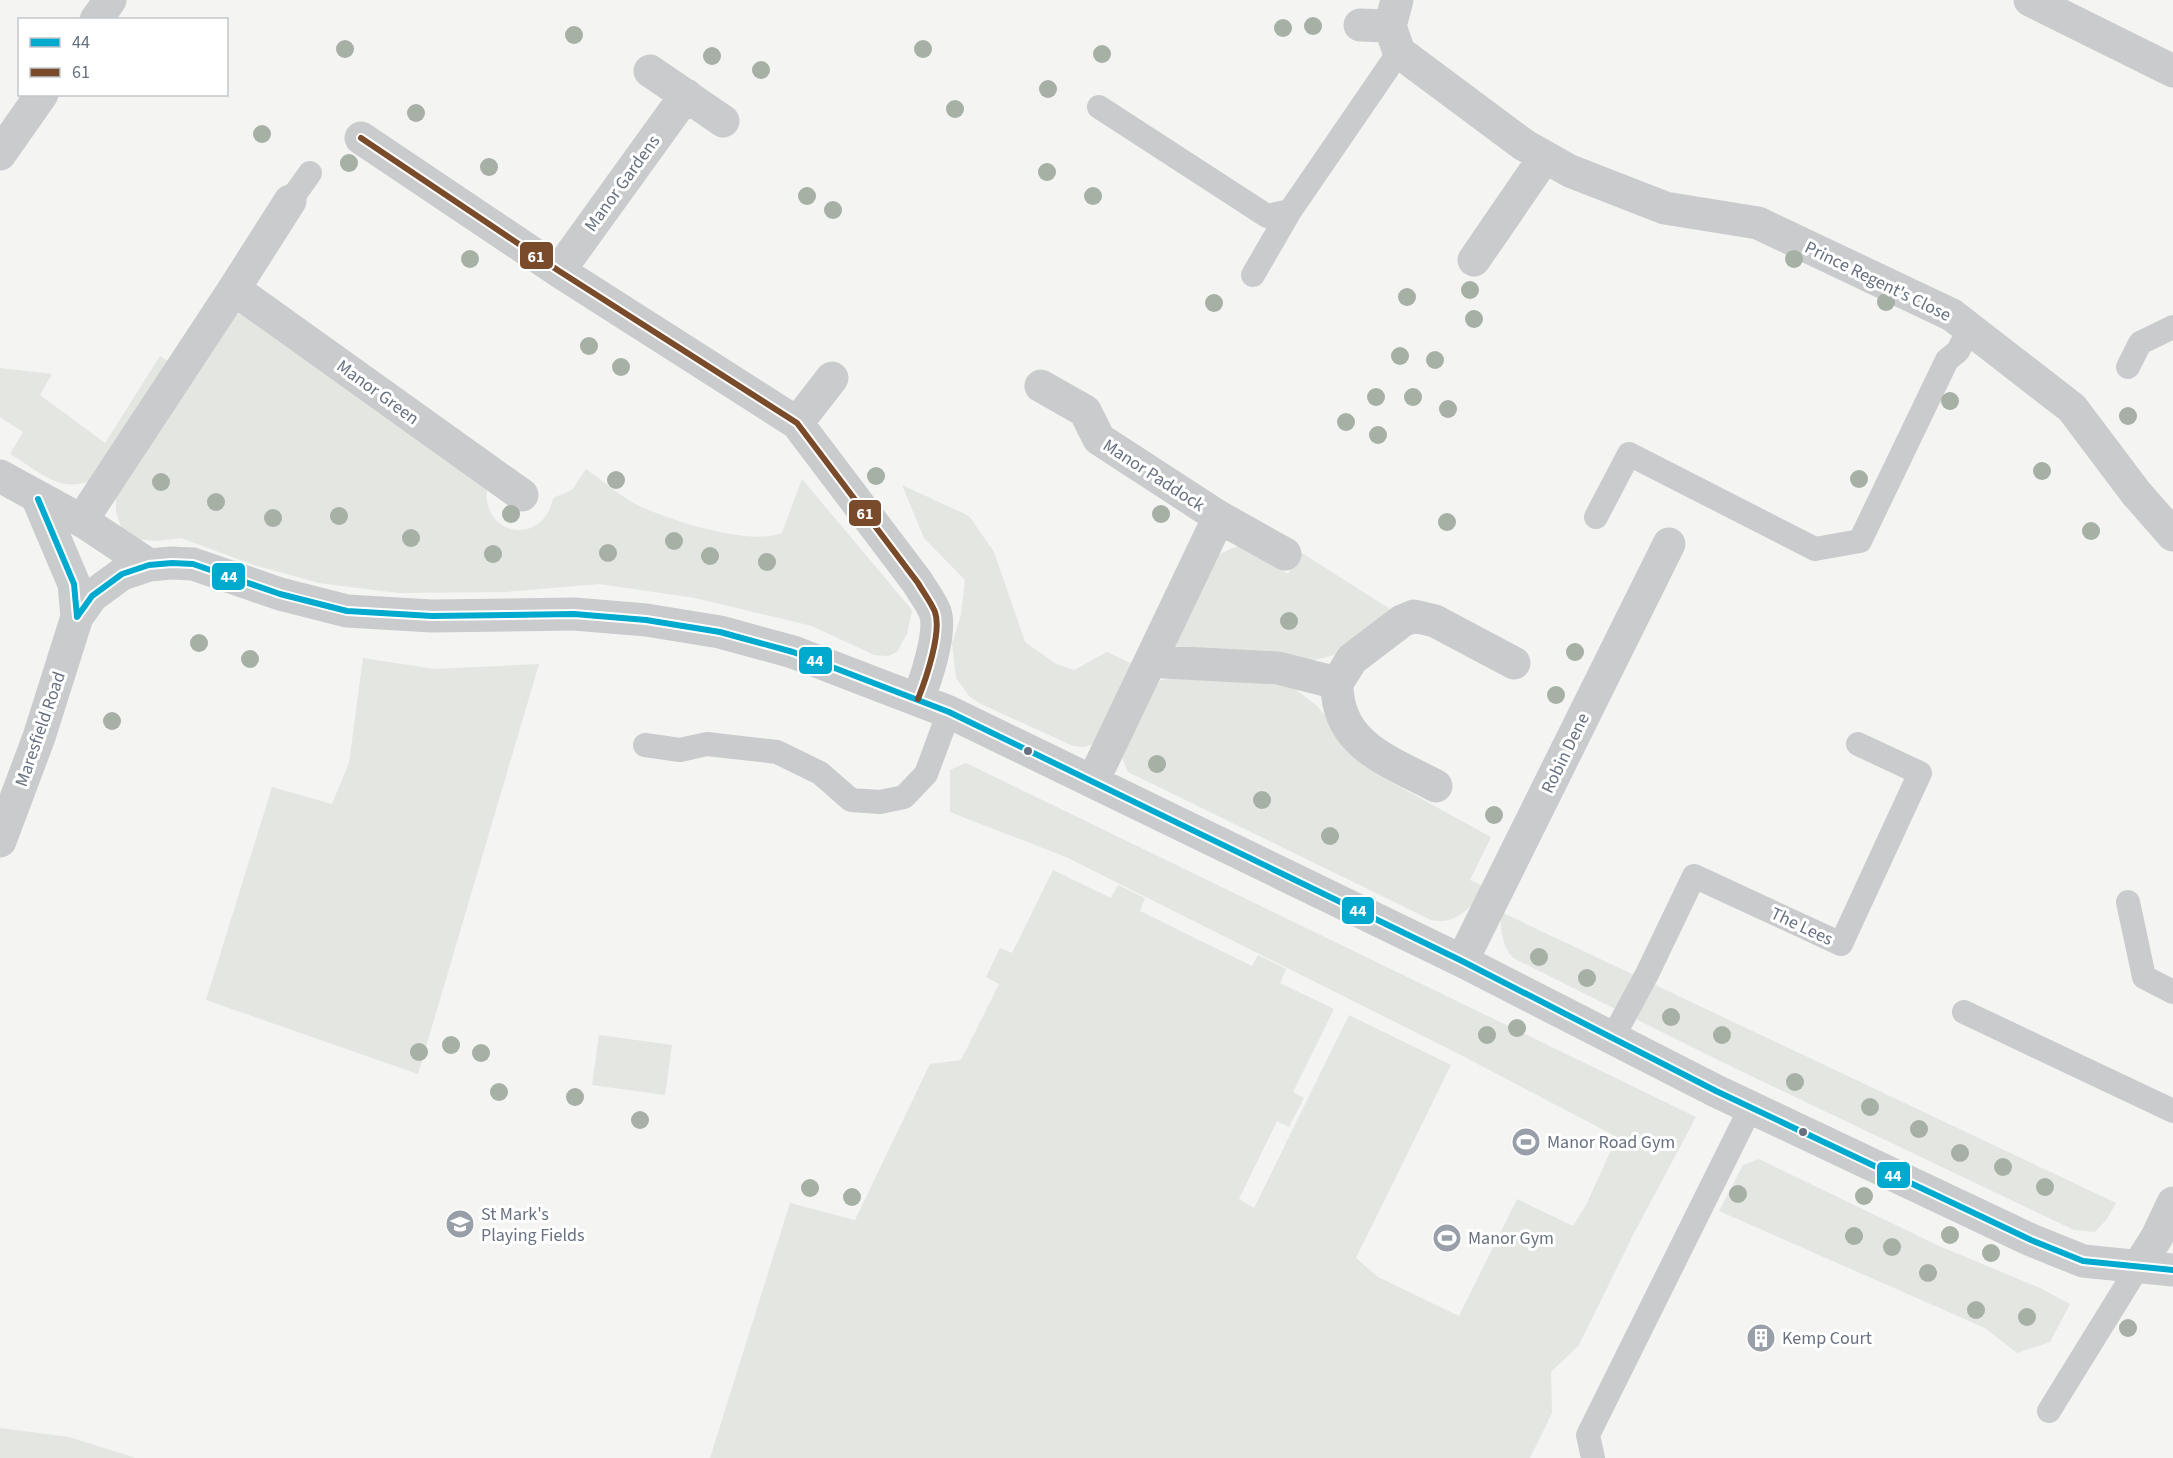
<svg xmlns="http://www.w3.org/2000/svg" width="2173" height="1458" font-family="'Source Sans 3',sans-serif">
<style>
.green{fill:#e3e6e1}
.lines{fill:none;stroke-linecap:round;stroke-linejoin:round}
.service{stroke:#cacbcc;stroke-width:24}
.minor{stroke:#cacbcc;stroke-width:33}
.bus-1-casing{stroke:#fff;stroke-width:10}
.bus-2-casing{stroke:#fff;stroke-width:10}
.bus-1{stroke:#00a9ce;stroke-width:6}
.bus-2{stroke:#7a4b2a;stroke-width:6}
.tree{fill:#a6b0a5}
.bus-dot{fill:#677180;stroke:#fff;stroke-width:2}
.labels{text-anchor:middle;stroke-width:6;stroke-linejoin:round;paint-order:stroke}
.street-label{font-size:18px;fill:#677180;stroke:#fff}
.poi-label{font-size:18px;fill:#677180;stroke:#fff;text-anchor:start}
.line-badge{stroke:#fff;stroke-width:2}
.badge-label{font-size:16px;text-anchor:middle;font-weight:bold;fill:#fff}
</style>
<rect width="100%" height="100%" fill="#f4f4f3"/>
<!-- green -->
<path class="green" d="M245,313l242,175c-6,49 57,59 66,10l19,-8 14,-21c17,12 35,28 53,37 34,15 109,40 143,27l20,-54 110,131 -5,24 -10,18 -9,4 -14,-1 -62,-29 -117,-28 -96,-14 -93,8 -108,1 -79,-10 -65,-18 -73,-27 -24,3 -24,-2 -12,-12 -5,-16v-15l118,-182z
M160,356l12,8 -74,113c-36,20 -57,-5 -88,-23l13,-22 -23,-15v-49l52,6 -12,21 65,48z
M902,485l67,31 25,36 31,90 31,22 18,6 33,-18 32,15 -45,77 -10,3 -11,-1 -92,-42 -11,-7 -14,-19 -4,-35 9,-28 4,-35 -41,-42z
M1235,547h11l42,27 14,-21 88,56c-12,16 -34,35 -52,44 -35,18 -121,-1 -161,-5l-1,-4 42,-89z
M363,658l71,11 105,-5 -121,410 -212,-74 66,-213 60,17 17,-41z
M1187,675l75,1 33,13 22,17 23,28 39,34 -3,6 115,63 -21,43 15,7c-13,19 -28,39 -54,33l-303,-148 -7,-17 37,-74z
M966,763l730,354 -62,116 -55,112 -28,27 1,41 -22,45h-820l80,-255 65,17 75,-156 31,-4 38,-76 -13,-7 14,-29 12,5 41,-83 58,28 7,-13 27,13 -5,13 112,55 6,-11 28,14 -6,14 54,26 -41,83 11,6 -15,29 -12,-6 -38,78 15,9 95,-193 102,50 -95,193 22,19 81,39 58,-117 56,27 13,-21 31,-68 -160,-84 -391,-196 -116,-45v-42z
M1501,912l615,291 -9,16 -12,13 -21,-2 -348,-166 -213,-106c-11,-11 -13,-31 -12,-46z
M599,1035l73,10 -7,50 -73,-10z
M1759,1159l180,87 101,42 30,16 -20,38 -33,11 -32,-25 -266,-117 24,-46z
M0,1428l69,9 67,21h-136z"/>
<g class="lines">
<!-- service -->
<path class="service" d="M1099,107l168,109 23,-5 109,-159
M290,201l20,-28
M1253,275l37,-64
M2128,367l12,-24 33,-16
M1596,517l33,-63 186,95 45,-8 87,-181 11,-9 11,-22
M645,745l35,5 27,-6 70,8 43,21 31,27 29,2 24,-5 22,-23 23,-62
M2128,902l16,75 29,15
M1964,1012l209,99
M1613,1037l34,-63 47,-98 147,68 79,-171 -62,-29
M2049,1411l89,-144
M1593,1458l-5,-23 163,-328"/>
<!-- minor -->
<path class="minor" d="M1397,0l-7,26 9,26 125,93 46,26 95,37 93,15 194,92 120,93 64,85 37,42
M2030,0l143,71
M96,20l14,-20
M1360,25l30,1
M650,71l73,50
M361,138l198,133 238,152 121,160c5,9 13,19 17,29 7,20 -9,67 -17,87
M0,154l42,-60
M1474,260l70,-102
M559,271l127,-176
M234,289l56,-88
M1041,386l44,25 14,28 120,78 -126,264
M797,423l35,-45
M0,476l84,46 65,43
M38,499l36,85 3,33 15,-21 30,-22 27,-9 23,-2 21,1 87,30 67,17 85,5 142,-2 72,6 74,12 73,20 156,60 513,249 254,130 315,149 52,21 90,9
M1219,517l66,37
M84,522l6,-14 144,-219 288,206
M1154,657l10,5 114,6 59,15 15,-24 50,-38 12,-5 21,5 79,42
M1337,683c-1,62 52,78 99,103
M0,841l39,-104 38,-120
M1462,961l207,-417
M2138,1267l19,-30 16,-34"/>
<!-- bus-1 casing -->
<g class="bus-1-casing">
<path id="bus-1" d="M38,499l36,85 3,33 15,-21 30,-22 27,-9 23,-2 21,1 87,30 67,17 85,5 142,-2 72,6 74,12 73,20 156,60 513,249 254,130 315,149 52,21 90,9"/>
</g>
<!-- bus-2 casing -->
<g class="bus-2-casing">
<path id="bus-2" d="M361,138l198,133 238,152 121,160c5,9 13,19 17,29 7,20 -9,67 -17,87"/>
</g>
<!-- bus-1 -->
<use href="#bus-1" class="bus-1"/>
<!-- bus-2 -->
<use href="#bus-2" class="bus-2"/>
</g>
<!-- trees -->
<g class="tree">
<circle cx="1313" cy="26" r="9"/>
<circle cx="1283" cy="28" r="9"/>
<circle cx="574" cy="35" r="9"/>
<circle cx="345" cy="49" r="9"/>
<circle cx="923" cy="49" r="9"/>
<circle cx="1102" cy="54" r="9"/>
<circle cx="712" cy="56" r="9"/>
<circle cx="761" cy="70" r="9"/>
<circle cx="1048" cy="89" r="9"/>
<circle cx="955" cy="109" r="9"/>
<circle cx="416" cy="113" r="9"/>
<circle cx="262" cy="134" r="9"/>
<circle cx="349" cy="163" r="9"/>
<circle cx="489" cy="167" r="9"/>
<circle cx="1047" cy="172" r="9"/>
<circle cx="807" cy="196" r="9"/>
<circle cx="1093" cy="196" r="9"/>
<circle cx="833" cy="210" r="9"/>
<circle cx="470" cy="259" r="9"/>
<circle cx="1794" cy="259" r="9"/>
<circle cx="1470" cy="290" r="9"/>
<circle cx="1407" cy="297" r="9"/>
<circle cx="1886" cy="302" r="9"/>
<circle cx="1214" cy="303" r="9"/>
<circle cx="1474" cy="319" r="9"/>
<circle cx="589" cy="346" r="9"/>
<circle cx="1400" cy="356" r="9"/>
<circle cx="1435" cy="360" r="9"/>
<circle cx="621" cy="367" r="9"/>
<circle cx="1376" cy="397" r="9"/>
<circle cx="1413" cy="397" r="9"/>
<circle cx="1950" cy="401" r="9"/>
<circle cx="1448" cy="409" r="9"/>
<circle cx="2128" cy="416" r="9"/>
<circle cx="1346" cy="422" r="9"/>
<circle cx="1378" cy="435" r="9"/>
<circle cx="2042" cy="471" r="9"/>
<circle cx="876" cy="476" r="9"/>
<circle cx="1859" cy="479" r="9"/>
<circle cx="616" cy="480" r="9"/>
<circle cx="161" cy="482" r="9"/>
<circle cx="216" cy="502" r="9"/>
<circle cx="511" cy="514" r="9"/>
<circle cx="1161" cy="514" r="9"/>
<circle cx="339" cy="516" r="9"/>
<circle cx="273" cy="518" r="9"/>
<circle cx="1447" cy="522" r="9"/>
<circle cx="2091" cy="531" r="9"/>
<circle cx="411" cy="538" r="9"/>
<circle cx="674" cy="541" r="9"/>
<circle cx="608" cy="553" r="9"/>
<circle cx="493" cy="554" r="9"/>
<circle cx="710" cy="556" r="9"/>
<circle cx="767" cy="562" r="9"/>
<circle cx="1289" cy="621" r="9"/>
<circle cx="199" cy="643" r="9"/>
<circle cx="1575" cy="652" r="9"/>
<circle cx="250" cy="659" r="9"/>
<circle cx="1556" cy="695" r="9"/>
<circle cx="112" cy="721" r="9"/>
<circle cx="1157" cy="764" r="9"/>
<circle cx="1262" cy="800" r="9"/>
<circle cx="1494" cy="815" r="9"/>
<circle cx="1330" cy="836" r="9"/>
<circle cx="1539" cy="957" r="9"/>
<circle cx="1587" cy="978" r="9"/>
<circle cx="1671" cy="1017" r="9"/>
<circle cx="1517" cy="1028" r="9"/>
<circle cx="1487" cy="1035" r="9"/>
<circle cx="1722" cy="1035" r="9"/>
<circle cx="451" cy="1045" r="9"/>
<circle cx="419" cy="1052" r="9"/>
<circle cx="481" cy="1053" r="9"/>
<circle cx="1795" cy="1082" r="9"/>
<circle cx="499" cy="1092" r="9"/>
<circle cx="575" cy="1097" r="9"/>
<circle cx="1870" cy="1107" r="9"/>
<circle cx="640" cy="1120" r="9"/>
<circle cx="1919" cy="1129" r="9"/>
<circle cx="1960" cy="1153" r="9"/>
<circle cx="2003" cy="1167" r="9"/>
<circle cx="2045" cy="1187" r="9"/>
<circle cx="810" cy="1188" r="9"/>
<circle cx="1738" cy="1194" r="9"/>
<circle cx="1864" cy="1196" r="9"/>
<circle cx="852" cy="1197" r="9"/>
<circle cx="1950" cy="1235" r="9"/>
<circle cx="1854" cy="1236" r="9"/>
<circle cx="1892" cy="1247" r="9"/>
<circle cx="1991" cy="1253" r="9"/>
<circle cx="1928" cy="1273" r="9"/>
<circle cx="1976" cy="1310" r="9"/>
<circle cx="2027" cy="1317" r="9"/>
<circle cx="2128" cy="1328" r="9"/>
</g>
<!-- icons -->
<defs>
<g id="stadium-disc" transform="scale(1.5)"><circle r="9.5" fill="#989fa8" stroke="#fff"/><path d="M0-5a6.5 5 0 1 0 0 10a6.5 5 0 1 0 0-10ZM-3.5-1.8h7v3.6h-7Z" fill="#fff"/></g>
<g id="school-disc" transform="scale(1.5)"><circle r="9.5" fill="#989fa8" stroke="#fff"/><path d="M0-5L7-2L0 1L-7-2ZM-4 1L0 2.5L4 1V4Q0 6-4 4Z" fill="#fff"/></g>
<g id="building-disc" transform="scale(1.5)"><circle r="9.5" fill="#989fa8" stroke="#fff"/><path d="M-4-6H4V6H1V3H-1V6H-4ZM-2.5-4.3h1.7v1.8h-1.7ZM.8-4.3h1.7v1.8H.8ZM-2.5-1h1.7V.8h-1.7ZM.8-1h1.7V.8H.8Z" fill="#fff"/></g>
</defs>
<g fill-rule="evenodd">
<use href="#stadium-disc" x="1526" y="1142"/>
<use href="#school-disc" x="460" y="1224"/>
<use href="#stadium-disc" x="1447" y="1238"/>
<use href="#building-disc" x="1761" y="1338"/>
</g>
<!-- markers -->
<g class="bus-dot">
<circle cx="1028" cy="751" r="5"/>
<circle cx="1803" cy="1132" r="5"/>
</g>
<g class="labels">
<!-- street labels -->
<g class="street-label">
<text transform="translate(622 183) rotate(-54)" y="6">Manor Gardens</text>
<text transform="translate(1878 281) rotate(26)" y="6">Prince Regent's Close</text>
<text transform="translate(378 392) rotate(36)" y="6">Manor Green</text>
<text transform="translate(1154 475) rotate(33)" y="6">Manor Paddock</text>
<text transform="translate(40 729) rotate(-71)" y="6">Maresfield Road</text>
<text transform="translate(1565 753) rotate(-64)" y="6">Robin Dene</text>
<text transform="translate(1802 926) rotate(25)" y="6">The Lees</text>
</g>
<!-- poi labels -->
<g class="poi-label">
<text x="1547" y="1148">Manor Road Gym</text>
<text x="481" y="1220">St Mark's<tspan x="481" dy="21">Playing Fields</tspan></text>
<text x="1468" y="1244">Manor Gym</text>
<text x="1782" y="1344">Kemp Court</text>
</g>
</g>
<g class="line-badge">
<rect x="519" y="241" width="35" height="29" rx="6" fill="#7a4b2a"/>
<rect x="848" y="499" width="34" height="28" rx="6" fill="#7a4b2a"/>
<rect x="211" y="562" width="35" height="29" rx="6" fill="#00a9ce"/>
<rect x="798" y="646" width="35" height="29" rx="6" fill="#00a9ce"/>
<rect x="1341" y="896" width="34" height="29" rx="6" fill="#00a9ce"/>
<rect x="1876" y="1161" width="35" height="28" rx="6" fill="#00a9ce"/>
</g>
<g class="badge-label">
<text x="536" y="262">61</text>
<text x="865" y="519">61</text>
<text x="229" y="582">44</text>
<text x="815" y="666">44</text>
<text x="1358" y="916">44</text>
<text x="1893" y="1181">44</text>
</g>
<!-- legend -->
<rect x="18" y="18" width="210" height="78" fill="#ffffff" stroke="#c2c6cc" stroke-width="1.5"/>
<rect x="30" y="38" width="30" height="9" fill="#00a9ce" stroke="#c2c6cc" stroke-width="1.5"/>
<text x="72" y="48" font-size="18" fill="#677180">44</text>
<rect x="30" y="68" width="30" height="9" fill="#7a4b2a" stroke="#c2c6cc" stroke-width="1.5"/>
<text x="72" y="78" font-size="18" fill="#677180">61</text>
</svg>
